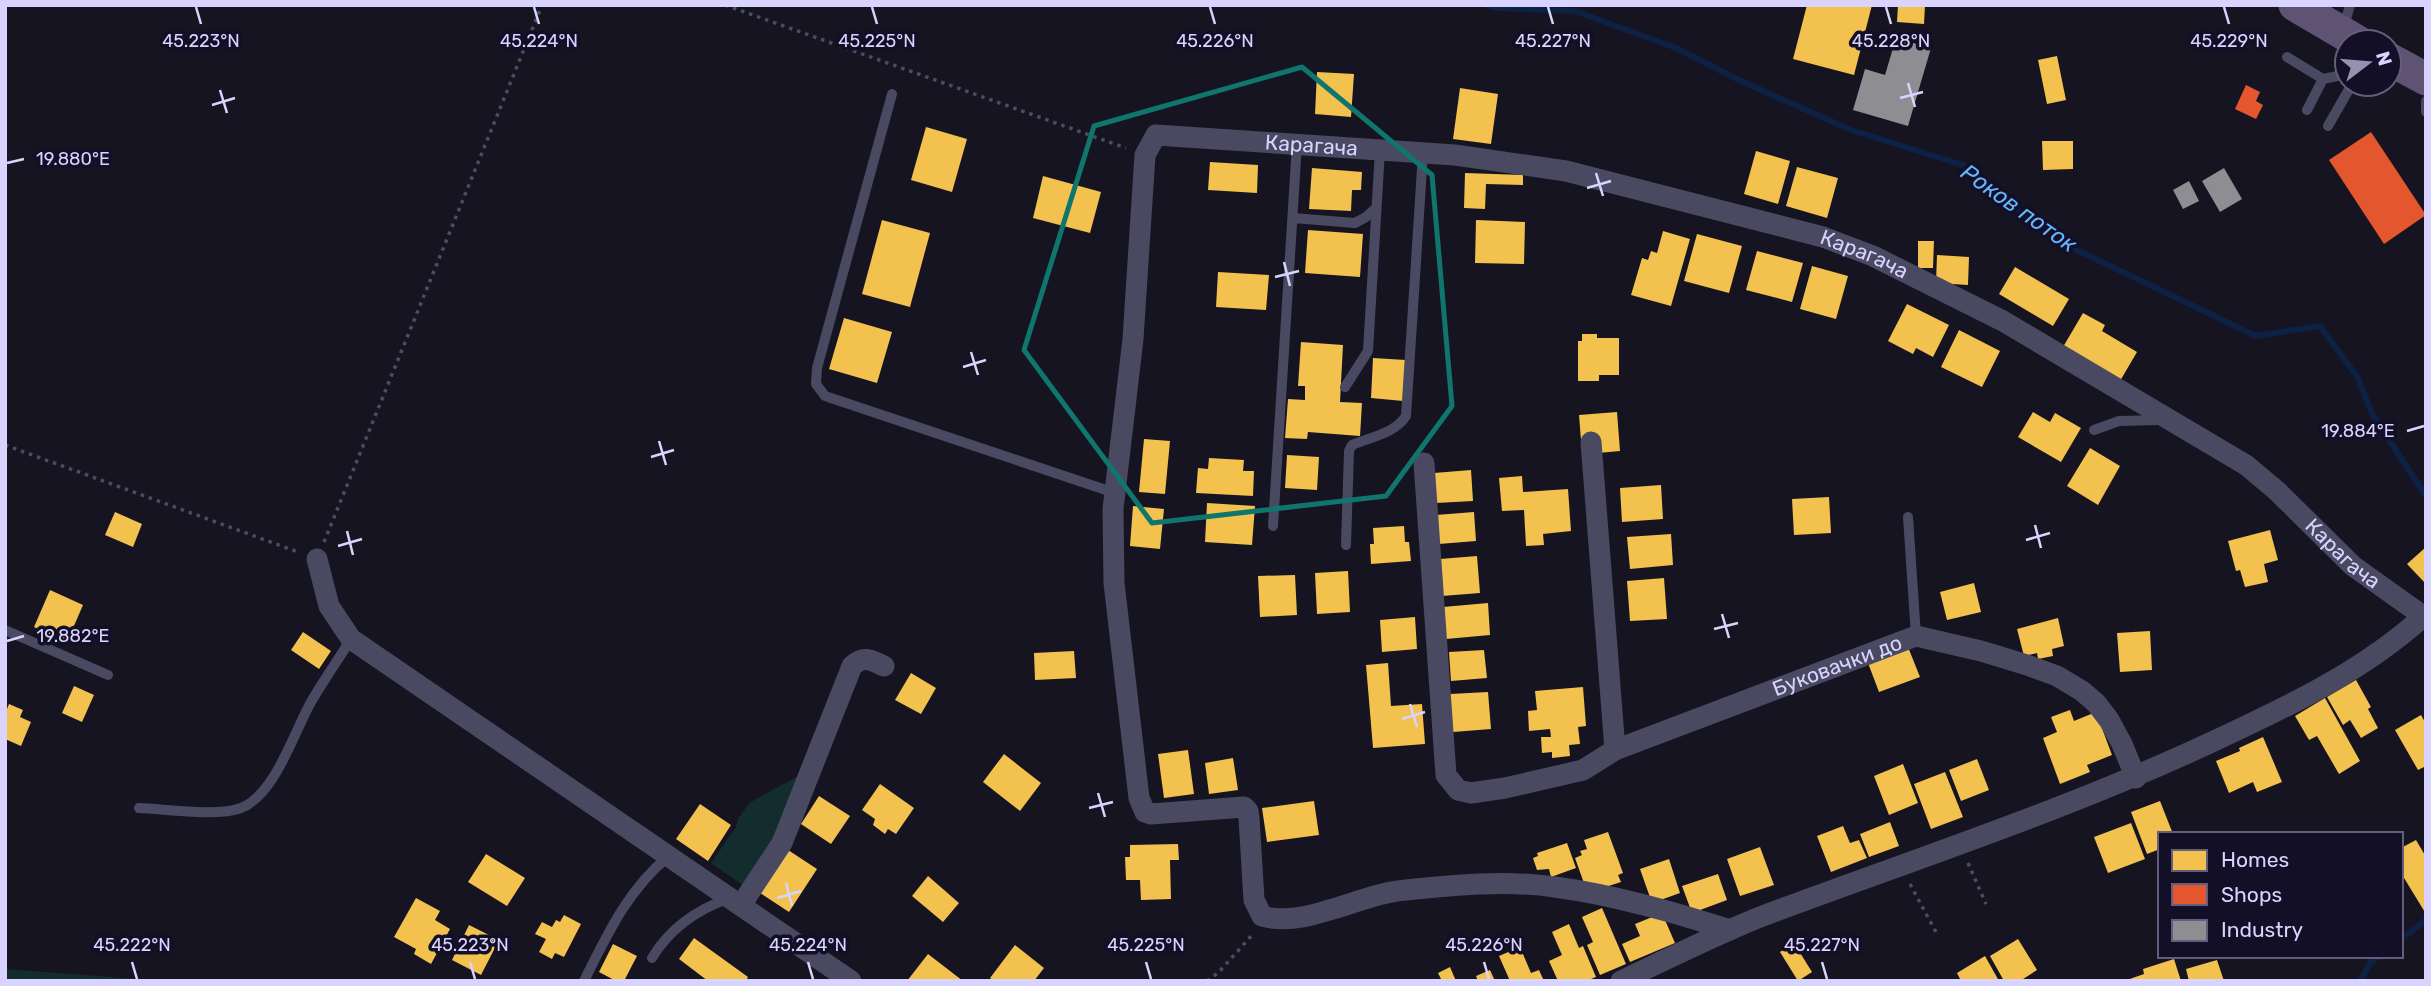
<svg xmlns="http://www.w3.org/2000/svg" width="2431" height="986" font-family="Rubik,sans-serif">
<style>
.green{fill:#132c2d}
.homes{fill:#f2c14e}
.shops{fill:#e4572e}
.industry{fill:#8d8d92}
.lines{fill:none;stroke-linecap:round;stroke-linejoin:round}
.stream{stroke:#0d2144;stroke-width:6}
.path{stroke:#44505f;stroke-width:3.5;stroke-dasharray:3.5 5;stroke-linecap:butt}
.lane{stroke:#4a4962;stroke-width:10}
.street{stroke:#4a4962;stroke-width:21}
.primary{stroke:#5e5373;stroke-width:33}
.marked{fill:none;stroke:#0f766e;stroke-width:5;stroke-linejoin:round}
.ticks{fill:none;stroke:#d9d4ff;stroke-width:2.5}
.labels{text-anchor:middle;stroke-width:7;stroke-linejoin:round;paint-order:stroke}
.street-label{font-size:21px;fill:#d9d4ff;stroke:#130f26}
.water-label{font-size:23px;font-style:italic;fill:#62b6ff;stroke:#130f26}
.ticks-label{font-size:18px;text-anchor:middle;fill:#d9d4ff;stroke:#130f26;stroke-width:7;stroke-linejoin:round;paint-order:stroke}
</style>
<rect width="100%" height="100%" fill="#161421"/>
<!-- green -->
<path class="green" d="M800,775l-22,65 -31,48 -36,-25 25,-36 2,-8 11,-16z
M5,969l159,12h-159z"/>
<!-- homes -->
<path class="homes" d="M1807,5h65l-18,70 -61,-16z
M1898,5h27l-1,19 -27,-2z
M2057,56l9,44 -19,4 -9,-44z
M1317,72l37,2 -3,43 -36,-3z
M1460,88l38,6 -7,50 -38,-5z
M926,127l41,12 -15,53 -41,-12z
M2042,141h31v28l-30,1z
M1756,151l34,10 -12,43 -34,-10z
M1210,162l48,3 -1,28 -49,-3z
M1797,167l41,11 -11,40 -41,-12z
M1312,168l50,4 -1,18h-9l-1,21 -42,-2z
M1465,173l58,2v10l-37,-1 -1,25 -21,-1z
M1043,176l58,16 -11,41 -57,-15z
M882,220l48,13 -20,74 -48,-13z
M1476,220l49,2 -1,42 -49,-1z
M1308,230l55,4 -3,43 -55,-4z
M1663,231l27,8 -19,67 -40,-11 11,-37 6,2 3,-9 6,2z
M1697,234l45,12 -13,47 -45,-12z
M1918,241h16l-1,27h-15z
M1757,251l46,12 -11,39 -46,-12z
M1937,255l32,2 -1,28 -32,-2z
M1812,266l36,10 -12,43 -36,-10z
M2015,267l54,32 -16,27 -54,-32z
M1218,272l51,3 -3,35 -50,-3z
M1907,304l42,21 -16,32 -17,-9 -3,6 -25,-13z
M2083,313l22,12 -3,6 35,21 -17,29 -57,-34z
M844,318l48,14 -15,51 -48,-14z
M1959,330l41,21 -18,36 -41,-20z
M1582,334h15v4h22v37h-20v6h-21v-40h4z
M1301,342l42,3 -3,57 22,1 -2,33 -52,-4 -1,7 -22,-1 3,-39 17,1v-14h-7z
M1373,358l33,2 -3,41 -32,-3z
M1617,412l3,39 -22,2 -1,-14 -16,1 -2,-25z
M2033,412l17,10 5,-9 26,15 -20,34 -43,-25z
M1144,439l26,2 -5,53 -26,-2z
M2090,448l30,18 -22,39 -31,-19z
M1287,455l32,2 -2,33 -32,-2z
M1209,458l35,2 -1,11h11l-1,25 -57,-3 2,-25 10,1z
M1471,470l2,31 -37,2 -2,-30z
M1522,476l1,16 45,-3 3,42 -28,3 1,11 -18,1 -2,-36 -22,1 -3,-33z
M1661,485l2,34 -41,3 -2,-34z
M1829,497l2,36 -37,2 -2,-36z
M1207,503l48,3 -3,39 -47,-3z
M1133,506l31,3 -4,40 -30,-3z
M115,512l27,12 -9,23 -28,-12z
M1474,512l2,29 -37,3 -3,-29z
M1404,526l1,16h4l2,19 -40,3 -1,-20h4l-1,-16z
M2270,530l8,30 -14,4 4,18 -23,5 -5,-17 -4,1 -8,-30z
M1671,534l2,31 -43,4 -3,-32z
M2426,547v37l-19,-20z
M1477,556l3,37 -38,3 -2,-37z
M1348,571l2,41 -33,2 -2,-41z
M1295,575l2,40 -37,2 -2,-41z
M1664,578l3,41 -37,2 -3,-40z
M1974,583l7,29 -34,8 -7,-28z
M50,590l33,15 -16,37 -33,-15z
M1488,603l2,32 -44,4 -3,-32z
M1415,617l2,32 -35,3 -2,-32z
M2058,618l6,28 -12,3 1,7 -15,3 -1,-6 -13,3 -7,-27z
M2150,631l2,39 -32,2 -3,-39z
M303,632l28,19 -12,18 -28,-19z
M1908,647l12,30 -41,15 -11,-29z
M1484,650l3,28 -36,3 -2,-29z
M1074,651l2,27 -41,2 -1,-27z
M1388,663l3,43 31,-2 3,40 -52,4 -7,-83z
M911,673l25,15 -15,26 -26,-14z
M2356,680l15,27 -3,2 10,19 -17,10 -11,-18 -7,5 -16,-28z
M74,686l20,9 -12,27 -20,-9z
M1583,687l3,39 -8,1 2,17 -11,1 1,11 -18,2v-6l-10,1 -1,-16h10l-1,-8 -21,2 -1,-20 9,-1 -2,-19z
M1488,692l3,37 -38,3 -3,-38z
M2325,698l35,63 -21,13 -22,-38 -8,4 -14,-24z
M9,704l14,6 -3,7 11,5 -10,24 -16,-7v-25z
M2070,710l4,11 22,-9 16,43 -25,10 3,7 -30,12 -17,-46 14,-6 -6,-15z
M2421,715l5,9v42l-8,4 -23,-40z
M2263,737l19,45 -25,10 -4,-10 -24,11 -13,-32 24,-10 -1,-3z
M1188,750l6,44 -30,4 -6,-44z
M1004,754l37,29 -21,28 -37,-29z
M1233,758l5,32 -29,4 -4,-31z
M1977,759l12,31 -28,11 -12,-31z
M1903,764l15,39 -29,12 -15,-39z
M1945,772l18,45 -32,12 -17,-45z
M880,784l34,24 -18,26 -8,-5 -3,5 -12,-9 2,-6 -13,-9z
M819,796l31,20 -19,28 -30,-20z
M1314,801l5,34 -52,7 -5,-34z
M2160,801l13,33h-13v15l-13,5 -16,-42z
M700,804l31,21 -23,36 -32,-22z
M1890,822l9,24 -30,11 -9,-23z
M2131,823l14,36 -37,14 -14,-36z
M1843,826l7,17 9,-3 8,18 -36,14 -14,-36z
M1608,832l15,41 -5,2 3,7 -25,8 -11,-4 -10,-28 7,-3 -2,-4 7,-2 -3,-9z
M2416,840l10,17v57l-25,-41v-25z
M1567,843l9,25 -25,9 -2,-8 -12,1 -4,-12 5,-2 -1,-3z
M1178,844l1,16h-9l1,39 -30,1 -1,-20h-14l-1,-23h5v-12z
M1760,847l14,38 -34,11 -13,-37z
M785,848l32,21 -28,43 -32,-21z
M486,854l39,24 -18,28 -39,-24z
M1669,859l11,34 -28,10 -12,-34z
M1718,874l9,26 -35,13 -10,-27z
M928,876l31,27 -16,19 -31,-26z
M416,898l24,13 -5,9 15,9 -19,35 -17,-10 2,-5 -22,-12z
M1602,908l24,56 -26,11 -13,-30 6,-3 -11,-25z
M1662,913l13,30 -45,19 -8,-18 18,-8 -5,-12z
M564,915l17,9 -17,33 -9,-4 -3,6 -13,-7 7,-13 -11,-5 7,-12 10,5 4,-7 4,2z
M1569,924l10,24 4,-2 13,31 -10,4h-28l-9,-20 13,-6 -10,-23z
M469,925l30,15 -18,35 -29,-15z
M694,938l54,39 -2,4h-38l-29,-22z
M2018,939l19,31 -17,11h-16l-14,-25z
M1794,943l18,29 -14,9 -18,-29z
M613,944l24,12 -13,25h-8l-17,-9z
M1015,945l29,23 -10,13h-40l-4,-3z
M1520,947l11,26 8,-3 5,11h-34l-11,-25z
M928,954l35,27h-56z
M1985,956l14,25h-38l-4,-8z
M2174,959l7,22h-57l20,-7 -1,-5z
M2217,960l7,21h-35l-3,-12z
M1450,967l6,14h-14l-4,-8z
M1490,970l5,11h-17l-2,-5z"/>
<!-- shops -->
<path class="shops" d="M2246,85l14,7 -4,9 7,4 -7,14 -21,-10z
M2371,132l55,83 -42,29 -55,-84z"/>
<!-- industry -->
<path class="industry" d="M1896,38l35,10 -23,78 -55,-16 12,-41 20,6z
M2224,168l18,31 -22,13 -18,-31z
M2189,181l10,20 -16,8 -10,-19z"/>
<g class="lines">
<!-- stream -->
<path class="stream" d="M1486,5l11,3 78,3 101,37 65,33 110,49 112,35 32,29 82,56 179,86 64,-10 38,52 15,38 53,80
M2401,939l25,-19
M2360,981l11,-19 8,-6"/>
<!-- path -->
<path class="path" d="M725,5l401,143
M5,445l293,107
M324,542l218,-537
M1968,863l18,41
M1910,884l27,50
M1207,981l12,-9 34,-38"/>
<!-- lane -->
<path class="lane" d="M2343,30l7,-25
M2287,57l36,22 24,-5
M892,94l-75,274 -1,16 9,12 290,97
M2426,101v11
M2307,110l16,-31
M2328,126l24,-42
M1293,218l62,5 11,-6 10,-9
M1345,387l23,-36 12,-201
M2094,430l25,-9 40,-1
M1908,517l8,119
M1273,526l24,-382
M1346,545l3,-94 3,-6c19,-8 42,-11 54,-29l17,-263
M5,630l103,45
M139,808c27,1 78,9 102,0 34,-13 53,-76 70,-106 12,-21 27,-42 40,-63
M652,958c18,-30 46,-49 78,-60
M584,981c23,-46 44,-92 85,-125"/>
<!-- street -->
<g class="street">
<path d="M1591,442l24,308"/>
<path id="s1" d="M1424,463l22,312 12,15 13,3 34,-5 78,-18 32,-20 301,-114 65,15 46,14 30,11 25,15 14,12 13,17 13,24 14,34"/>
<path d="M317,559l12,47 22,33 500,342"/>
<path d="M741,905l41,-62 70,-177c12,-11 19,-6 32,0"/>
<path id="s2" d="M1730,930c-57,-18 -116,-35 -175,-43 -49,-7 -100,-2 -149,3 -44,3 -101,39 -144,26l-8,-16 -5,-82 -1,-7 -4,-4 -93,7 -6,-2 -6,-14 -25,-215 -1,-74 20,-170 12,-184 11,-20 299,20 111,16 257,66 50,19 130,65 243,144 31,26 76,75 70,50"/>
<path d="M1621,981c46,-22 92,-45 139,-64 152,-57 307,-107 454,-176 75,-35 150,-70 212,-127"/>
</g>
<!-- primary -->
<path class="primary" d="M2295,5l63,37
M2389,59l37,20"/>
</g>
<!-- marked area -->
<path class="marked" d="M1302,67l130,108 20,231 -66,90 -234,27 -128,-173 70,-224z"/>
<!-- ticks -->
<path class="ticks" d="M196,7l5,17M534,7l5,17M872,7l5,17M1210,7l5,17M1548,7l5,17M1886,7l5,17M2224,7l5,17M1908,83l7,24M220,90l7,23M1900,98l23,-6M212,105l23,-7M7,163l17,-4M1596,173l7,23M1587,188l24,-7M1284,262l6,24M1275,277l24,-6M971,352l7,23M963,367l23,-7M2407,431l17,-5M659,441l7,24M651,457l23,-7M2035,525l6,23M347,531l6,24M2026,540l24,-7M338,546l24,-7M1722,614l7,24M1714,629l24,-6M7,641l17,-5M1410,704l7,23M1402,719l23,-7M1098,793l7,24M1089,808l24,-6M786,883l6,23M777,898l24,-7M132,962l5,17M470,962l5,17M808,962l5,17M1146,962l5,17M1484,962l5,17M1822,962l5,17"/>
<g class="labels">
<!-- street labels -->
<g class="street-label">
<text dy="7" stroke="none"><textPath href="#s2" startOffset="1530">Карагача</textPath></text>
<text dy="7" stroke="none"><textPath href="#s2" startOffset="2096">Карагача</textPath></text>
<text dy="7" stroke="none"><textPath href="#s2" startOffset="2664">Карагача</textPath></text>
<text dy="7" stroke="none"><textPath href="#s1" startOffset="735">Буковачки до</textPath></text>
</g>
<!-- water labels -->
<g class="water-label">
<text transform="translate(2019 208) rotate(35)" y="8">Роков поток</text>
</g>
</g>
<g class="ticks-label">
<text x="201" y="47">45.223°N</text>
<text x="539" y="47">45.224°N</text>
<text x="877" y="47">45.225°N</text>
<text x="1215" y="47">45.226°N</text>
<text x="1553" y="47">45.227°N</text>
<text x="1891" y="47">45.228°N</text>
<text x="2229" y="47">45.229°N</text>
<text x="73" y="165">19.880°E</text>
<text x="2358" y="437">19.884°E</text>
<text x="73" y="642">19.882°E</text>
<text x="132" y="951">45.222°N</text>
<text x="470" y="951">45.223°N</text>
<text x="808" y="951">45.224°N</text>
<text x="1146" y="951">45.225°N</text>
<text x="1484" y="951">45.226°N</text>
<text x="1822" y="951">45.227°N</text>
</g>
<!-- border -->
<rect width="2431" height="986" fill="none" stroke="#d9d4ff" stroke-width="14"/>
<!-- legend -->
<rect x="2158" y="832" width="245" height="126" fill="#130f26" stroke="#625e7d" stroke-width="2"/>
<rect x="2172" y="850" width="35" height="21" fill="#f2c14e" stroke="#625e7d" stroke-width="2"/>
<text x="2221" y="867" font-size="21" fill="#d9d4ff">Homes</text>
<rect x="2172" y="884" width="35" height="21" fill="#e4572e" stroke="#625e7d" stroke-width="2"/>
<text x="2221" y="902" font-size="21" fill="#d9d4ff">Shops</text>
<rect x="2172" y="920" width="35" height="21" fill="#8d8d92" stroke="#625e7d" stroke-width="2"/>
<text x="2221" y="937" font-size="21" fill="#d9d4ff">Industry</text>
<!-- north arrow -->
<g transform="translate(2368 63) rotate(74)"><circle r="33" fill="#130f26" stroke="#625e7d" stroke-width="2"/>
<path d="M0-5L12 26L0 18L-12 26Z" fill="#9591b1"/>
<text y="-10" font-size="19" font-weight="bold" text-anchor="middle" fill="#d9d4ff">N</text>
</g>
</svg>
